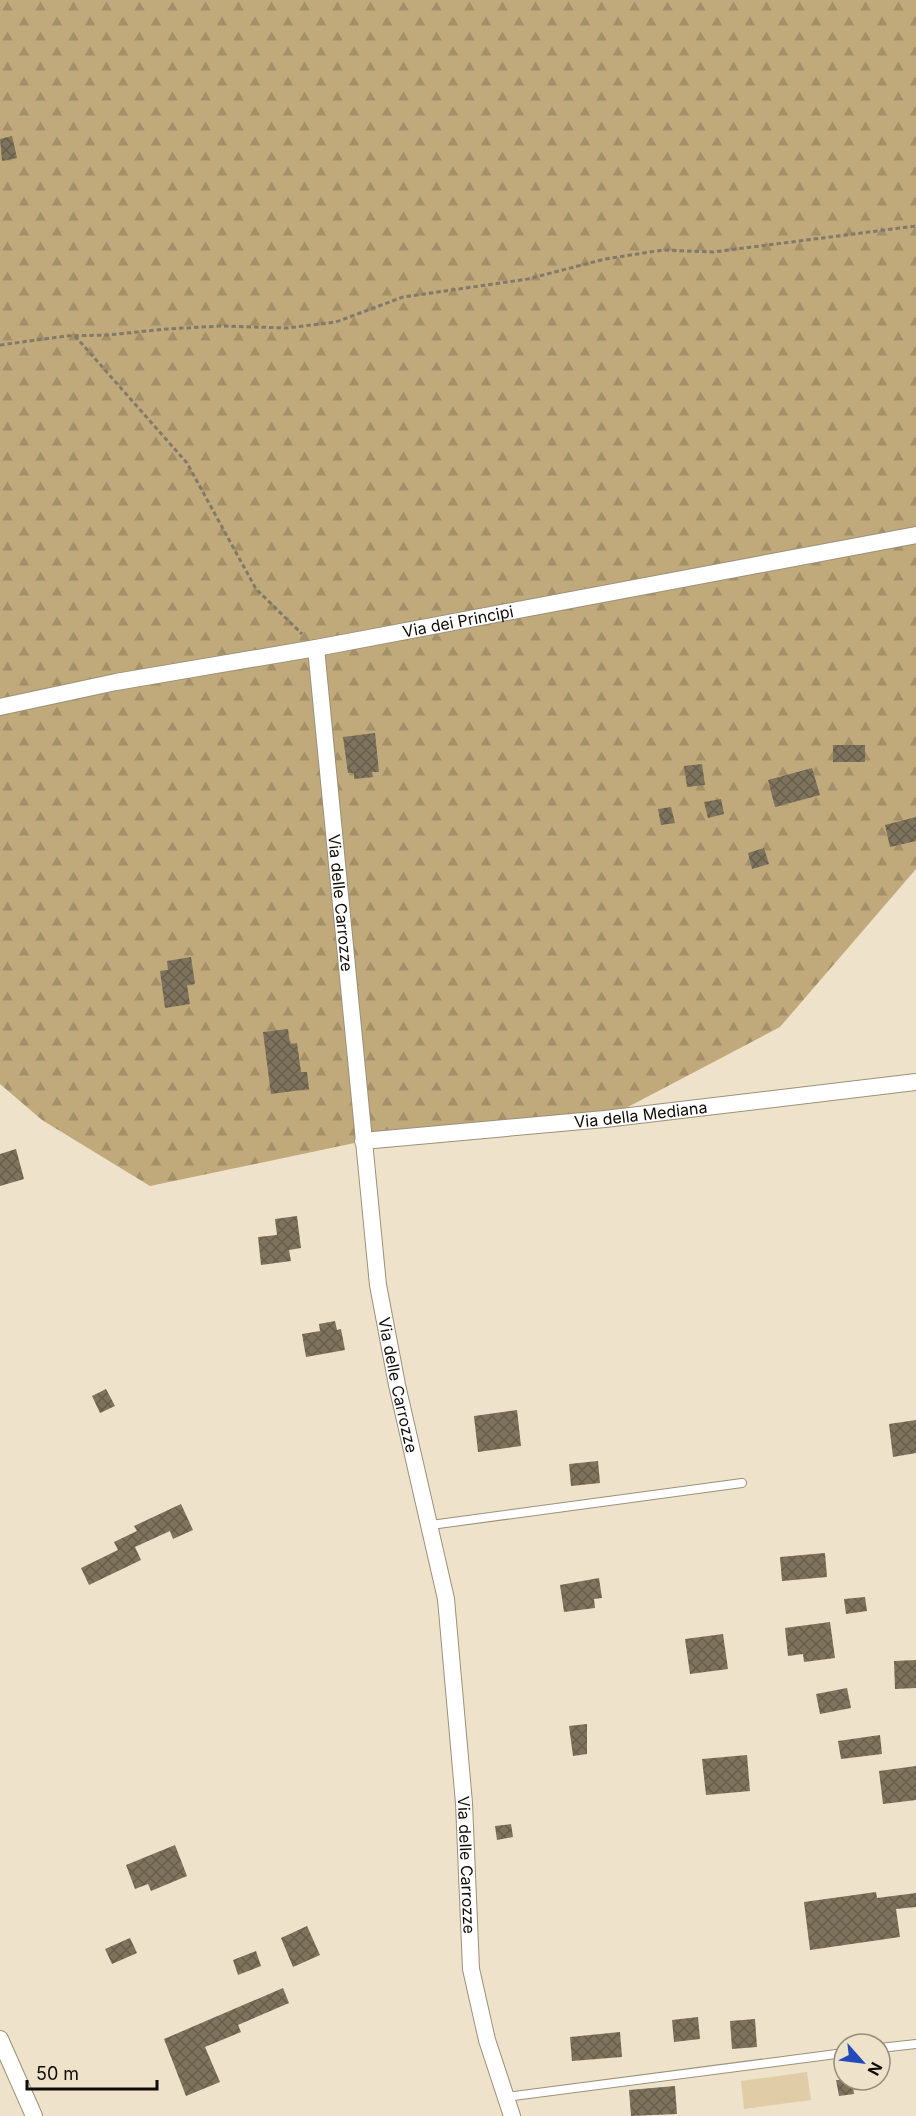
<svg xmlns="http://www.w3.org/2000/svg" width="916" height="2116" font-family="Inter,sans-serif">
<style>
.green{fill:#e0cda7}
.forest{fill:url(#forest-firs)}
.building{fill:url(#building-cross-hatch)}
.lines{fill:none;stroke-linecap:round;stroke-linejoin:round}
.lane-casing{stroke:#9c9079;stroke-width:10}
.street-casing{stroke:#9c9079;stroke-width:18}
.path{stroke:#827a69;stroke-width:3;stroke-dasharray:4.5 3;stroke-linecap:butt}
.lane{stroke:#fff;stroke-width:8}
.street{stroke:#fff;stroke-width:16}
.labels{text-anchor:middle;stroke-width:6;stroke-linejoin:round;paint-order:stroke}
.street-label{font-size:16px;fill:#100c04;stroke:#efe2ca}
</style>
<defs>
<pattern id="forest-firs" width="22" height="20" patternUnits="userSpaceOnUse" patternTransform="scale(1.5)"><rect width="22" height="20" fill="#c0a97a"/><path d="M5 1l3.5 6h-7zM16 11l3.5 6h-7z" fill="#a49068"/></pattern>
<pattern id="building-cross-hatch" width="8" height="8" patternUnits="userSpaceOnUse" patternTransform="scale(1.5)"><rect width="8" height="8" fill="#7e735d"/><path d="M0 0l8 8M0 8l8-8" fill="none" stroke="#665d4b"/></pattern>
</defs>
<rect width="100%" height="100%" fill="#efe2ca"/>
<!-- green -->
<path class="green" d="M807,2072l4,28 -67,9 -3,-28z"/>
<!-- forest -->
<path class="forest" d="M0,0h916v869l-136,158 -175,92 -241,22 -214,45 -108,-66 -42,-36z"/>
<!-- building -->
<path class="building" d="M12,136l5,22 -15,3 -2,-22z
M375,733l4,39h-7l1,5 -19,2v-6h-6l-5,-36z
M833,745h32v17h-32z
M702,764l3,21 -18,2 -3,-21z
M812,768l8,27 -45,12 -7,-27z
M721,799l3,15 -16,4 -4,-16z
M671,807l4,16 -14,2 -3,-16z
M916,817v24l-26,6 -5,-22z
M764,848l5,16 -17,5 -4,-16z
M191,957l4,27 -8,1 3,19 -25,4 -5,-37 8,-1 -1,-9z
M288,1029l2,15 7,-1 4,29h6l2,17 -38,5 -8,-62z
M16,1149l8,30 -24,7v-32z
M297,1216l4,32 -12,2 2,11 -30,4 -3,-28 19,-2 -2,-16z
M335,1321l2,9 4,-1 4,21 -39,7 -4,-23 18,-3 -1,-7z
M106,1389l9,17 -15,7 -8,-17z
M517,1410l4,36 -43,6 -4,-36z
M916,1420v33l-23,4 -4,-33z
M598,1461l2,22 -29,3 -2,-22z
M181,1504l12,26 -20,9 -3,-8 -35,16 6,13 -52,25 -8,-17 37,-18 -4,-8 23,-11 -3,-5z
M825,1553l2,24 -45,4 -2,-24z
M599,1578l3,20 -8,1 1,9 -31,4 -4,-27z
M865,1597l2,14 -21,3 -2,-15z
M830,1622l5,36 -31,4 -1,-8 -15,2 -3,-28z
M723,1634l5,35 -38,5 -5,-35z
M916,1660v28l-21,1 -1,-28z
M847,1688l4,20 -31,6 -4,-20z
M587,1724v30l-14,2 -4,-30z
M880,1735l2,19 -41,5 -3,-18z
M747,1755l3,36 -44,4 -4,-36z
M916,1766v34l-33,4 -4,-33z
M511,1824l2,13 -16,3 -2,-14z
M175,1845l12,31 -36,15 -3,-7 -13,5 -9,-24z
M876,1892l1,6 39,-5v14l-20,2 4,28 -90,13 -6,-48z
M307,1926l13,29 -27,12 -12,-29z
M130,1938l7,15 -25,11 -7,-15z
M256,1951l5,15 -23,9 -5,-15z
M283,1988l6,15 -51,22 3,7 -36,15 15,35 -34,14 -22,-57z
M698,2017l2,22 -26,3 -2,-22z
M755,2019l2,28 -25,2 -2,-28z
M620,2032l2,25 -50,4 -2,-24z
M836,2080h16l2,14 -15,2z
M675,2086l2,28 -46,2 -2,-26z"/>
<g class="lines">
<!-- lane casing -->
<g class="lane-casing">
<path id="lane" d="M431,1525l311,-42
M880,2048l36,-4
M506,2097l338,-44"/>
</g>
<!-- street casing -->
<g class="street-casing">
<g id="street">
<path id="s1" d="M316,648l62,637 19,100 49,214 18,204 7,166 16,71 25,76"/>
<path id="s2" d="M0,707l116,-25 200,-34 600,-113"/>
<path id="s3" d="M363,1141l242,-22 311,-37"/>
<path d="M0,2039l34,77"/>
</g>
</g>
<!-- path -->
<path class="path" d="M75,336l112,127 69,126 46,45
M0,345l66,-9 42,-1 59,-6 54,-3 66,2 49,-6 67,-25 125,-18 77,-20 58,-9 50,2 203,-26"/>
<!-- lane -->
<use href="#lane" class="lane"/>
<!-- street -->
<use href="#street" class="street"/>
</g>
<g class="labels">
<!-- street labels -->
<g class="street-label">
<text dy="6" stroke="none"><textPath href="#s2" startOffset="466">Via dei Principi</textPath></text>
<text dy="6" stroke="none"><textPath href="#s1" startOffset="256">Via delle Carrozze</textPath></text>
<text dy="6" stroke="none"><textPath href="#s3" startOffset="279">Via della Mediana</textPath></text>
<text dy="6" stroke="none"><textPath href="#s1" startOffset="742">Via delle Carrozze</textPath></text>
<text dy="6" stroke="none"><textPath href="#s1" startOffset="1228">Via delle Carrozze</textPath></text>
</g>
</g>
<!-- north arrow -->
<g transform="translate(862 2062) rotate(118)"><circle r="28" fill="#efe2ca" stroke="#968c7b" stroke-width="1.5"/>
<path d="M0-4.5L10 22L0 15L-10 22Z" fill="#224bb9"/>
<text y="-9" font-size="16" font-weight="bold" text-anchor="middle" fill="#100c04">N</text>
</g>
<!-- scale -->
<path d="M27 2080v9h130v-9" fill="none" stroke="#100c04" stroke-width="3"/>
<text x="36" y="2080" font-size="18" fill="#100c04" stroke="#efe2ca" stroke-width="4.5" paint-order="stroke">50 m</text>
</svg>
